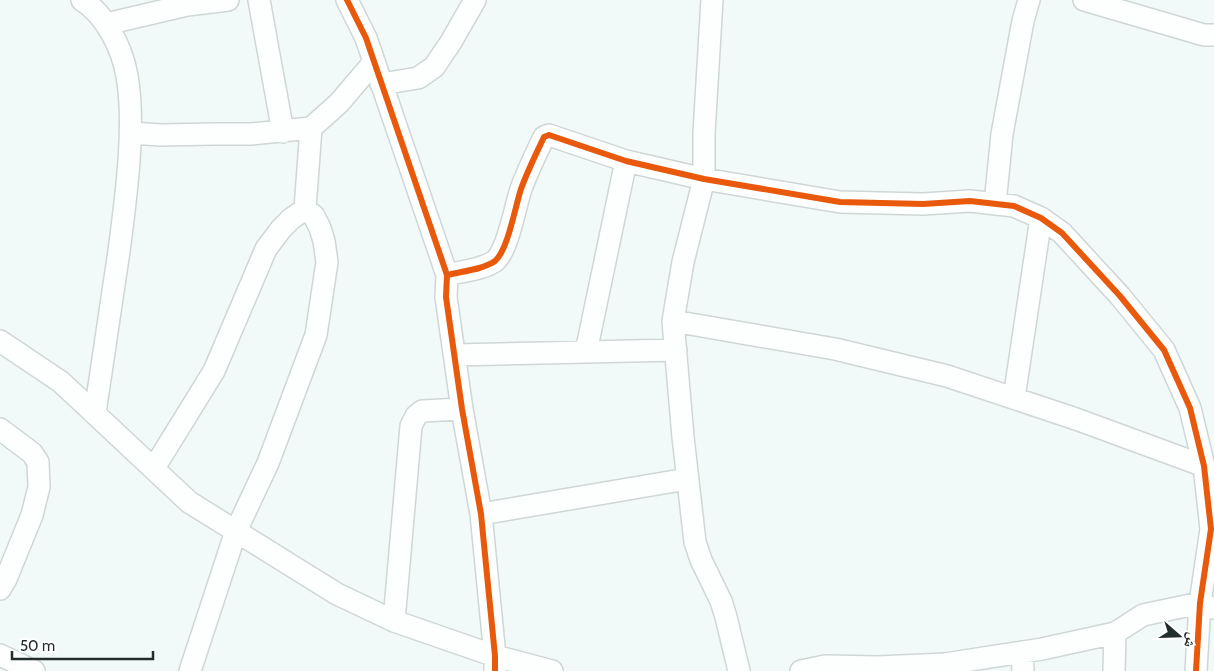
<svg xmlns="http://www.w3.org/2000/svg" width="1214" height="671" font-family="Cabin,'Noto Naskh Arabic',sans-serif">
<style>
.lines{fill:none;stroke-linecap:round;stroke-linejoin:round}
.minor-casing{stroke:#ced7d6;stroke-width:24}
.minor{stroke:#fdfefe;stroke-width:21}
.cycleway-casing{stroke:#fff;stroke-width:9}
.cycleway{stroke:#e8590c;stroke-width:6}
</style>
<rect width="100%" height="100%" fill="#f2faf9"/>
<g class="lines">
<!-- minor casing -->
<g class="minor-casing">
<path id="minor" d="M82,0c24,15 40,48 45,76 5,28 4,56 2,84 -2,31 -6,61 -10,91 -8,54 -16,108 -24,162
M259,0l24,132
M347,0l19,38 81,237 -1,22 16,112 19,105 14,142v15
M712,0l-8,133v46l-21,83 -10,59 10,116 12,105 6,18 20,41 5,16 13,54
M1084,0l120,35h10
M106,24l81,-19 41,-5
M381,84l37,-6 16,-11 17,-25 24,-42
M131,133l30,2 53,-1h37l60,-6 28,-25 35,-41
M995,204l7,-70 21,-113 6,-21
M305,209l6,-81
M447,275c15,-4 35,-5 48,-14 13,-11 20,-54 26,-72 6,-17 15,-35 23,-52l5,-2 77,26 78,18 136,23 83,2 47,-3 44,5 27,12 21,15 58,63 44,54 26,58 14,58 7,63 -11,74 -4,68
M673,321l162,28 112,27 129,43 128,47
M0,341l61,41 128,120 148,92 57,27 101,35 57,15
M586,352l40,-191
M455,355l221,-5
M1014,398l27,-180
M0,429l32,24 6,9 1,25 -7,28 -26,64 -6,10
M154,468l60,-97 52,-122 15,-20 10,-10 14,-10
M481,514l206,-35
M394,621l17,-195 5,-10 6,-5 40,-2
M1022,652l1,19
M0,655l34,16
M190,671l46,-140 32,-68 48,-128 11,-73 -3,-21 -4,-13 -6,-12 -9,-7
M801,671l24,-5 53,1 67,-3 97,-15 73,-16 28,-18 57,-12 12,5
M1114,671l1,-38"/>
</g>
<!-- minor -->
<use href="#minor" class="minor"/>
<!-- cycleway casing -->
<g class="cycleway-casing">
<path id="cycleway" d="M347,0l19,38 81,237 -1,22 16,112 19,105 14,142v15
M447,275c15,-4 35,-5 48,-14 13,-11 20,-54 26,-72 6,-17 15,-35 23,-52l5,-2 77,26 78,18 136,23 83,2 47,-3 44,5 27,12 21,15 58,63 44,54 26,58 14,58 7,63 -11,74 -4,68"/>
</g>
<!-- cycleway -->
<use href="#cycleway" class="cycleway"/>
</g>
<!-- north arrow -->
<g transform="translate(1179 636) rotate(110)" stroke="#ffffff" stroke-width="4" paint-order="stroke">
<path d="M0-4L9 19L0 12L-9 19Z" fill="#222d2c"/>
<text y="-8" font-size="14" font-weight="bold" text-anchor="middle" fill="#222d2c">ش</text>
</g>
<!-- scale -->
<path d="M12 651v8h141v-8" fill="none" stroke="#222d2c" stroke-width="2.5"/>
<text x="20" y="651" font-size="15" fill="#222d2c" stroke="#ffffff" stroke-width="4" paint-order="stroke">50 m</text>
</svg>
